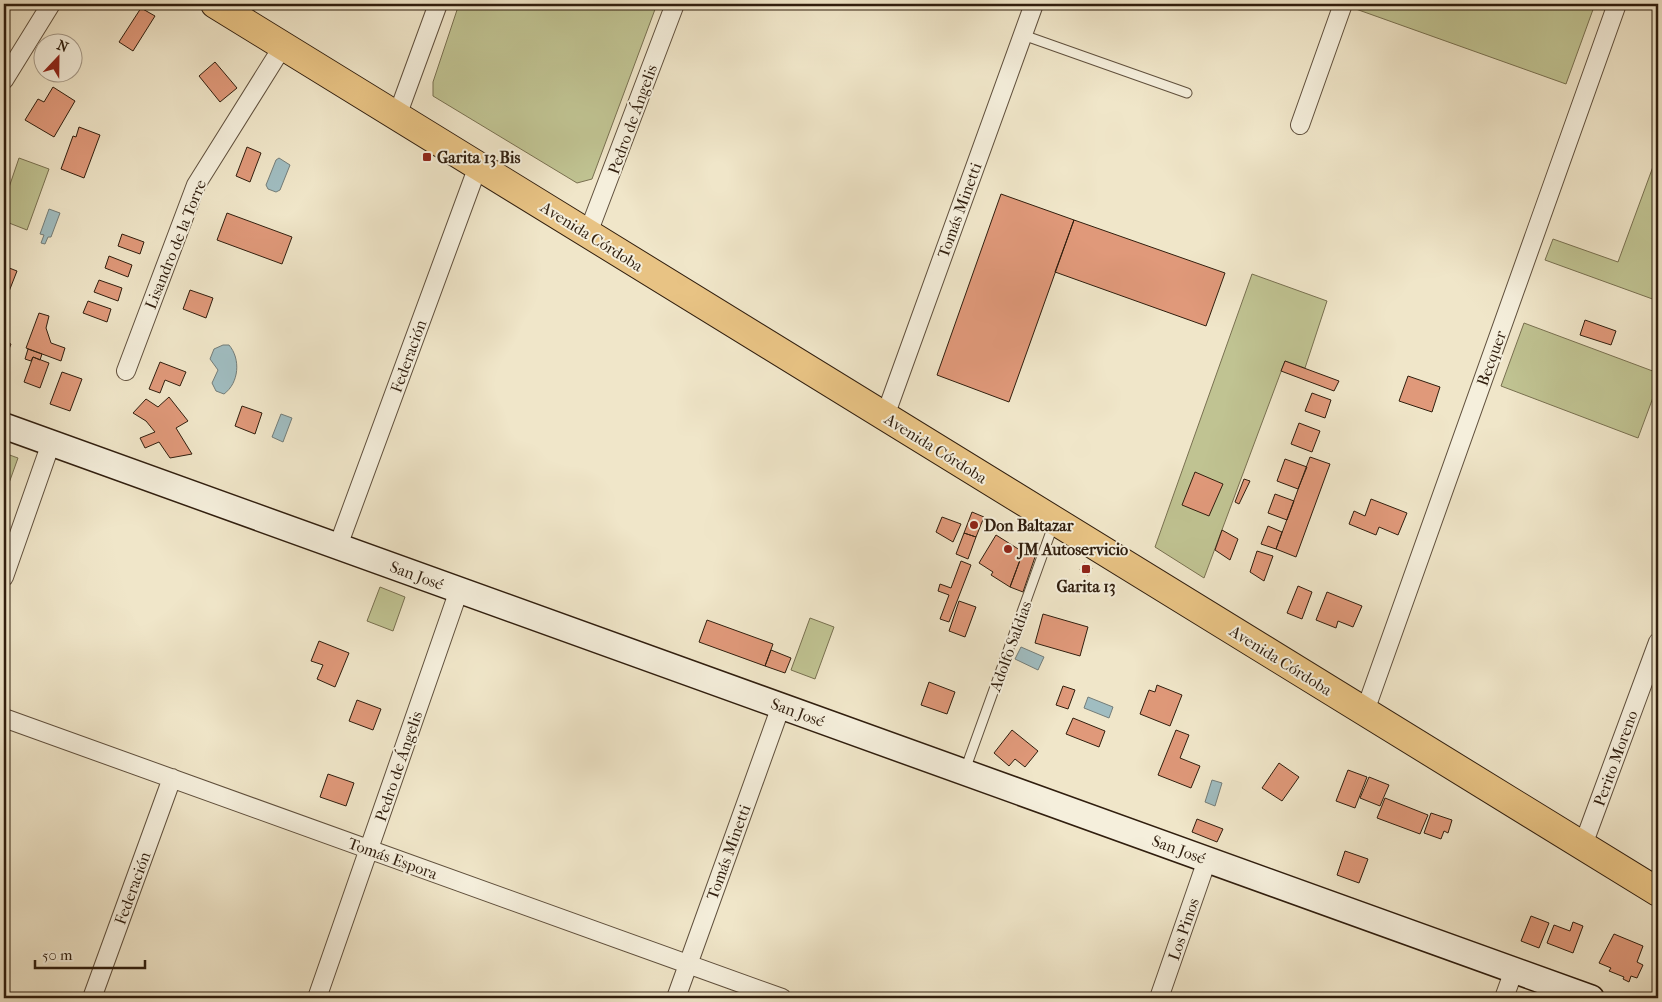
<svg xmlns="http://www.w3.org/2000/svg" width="1662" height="1002" font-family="'IM FELL French Canon',serif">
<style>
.green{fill:#c0c392;stroke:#787050}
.water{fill:#a0bdc1;stroke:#737d79}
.building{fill:#e0997a;stroke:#301e0e}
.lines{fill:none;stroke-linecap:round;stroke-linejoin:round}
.lane-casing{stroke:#60503d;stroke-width:11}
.street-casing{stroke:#60503d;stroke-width:20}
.secondary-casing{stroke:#301e0e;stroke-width:28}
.primary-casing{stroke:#301e0e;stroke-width:30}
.lane{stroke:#f5efdc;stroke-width:9}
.street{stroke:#f5efdc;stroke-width:18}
.secondary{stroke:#f5efdc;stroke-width:25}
.primary{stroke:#e8c384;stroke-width:28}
.poi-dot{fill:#8f2418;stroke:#f5efdc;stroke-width:2}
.labels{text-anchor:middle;stroke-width:4;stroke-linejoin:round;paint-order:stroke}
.street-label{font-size:16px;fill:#301e0e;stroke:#f5efdc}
.poi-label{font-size:16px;font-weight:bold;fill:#301e0e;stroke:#f5efdc;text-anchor:start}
</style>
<rect width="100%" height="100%" fill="#f0e6c9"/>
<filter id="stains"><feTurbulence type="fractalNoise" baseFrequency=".004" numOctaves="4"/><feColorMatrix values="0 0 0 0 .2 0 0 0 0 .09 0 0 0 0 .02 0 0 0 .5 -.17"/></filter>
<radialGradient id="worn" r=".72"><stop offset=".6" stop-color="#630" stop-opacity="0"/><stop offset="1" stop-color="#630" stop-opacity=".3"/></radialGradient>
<!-- green -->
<path class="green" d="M459,4h198l-65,175 -15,4 -144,-87v-14z
M1354,4h241l-29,80 -213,-76z
M1658,153v148l-113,-41 8,-21 65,23z
M19,158l30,11 -22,61 -23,-9v-19z
M1252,274l75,27 -22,67 -20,-7 -81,217 -49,-31z
M1524,323l134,50v11l-20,54 -137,-52z
M4,453l14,5 -14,39z
M380,587l25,10 -12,34 -26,-10z
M810,618l24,9 -19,52 -24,-9z"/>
<!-- water -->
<path class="water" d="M279,158l11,7 -10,25 -4,2 -8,-3 -2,-4 10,-25z
M49,209l11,4 -9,24h-3l-3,7 -4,-1 3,-8 -4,-1z
M223,345h6c12,14 10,38 -5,49l-8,-3 -4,-8 6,-13 -8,-11 4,-10z
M281,414l11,4 -9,24 -11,-5z
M1021,647l23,10 -6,13 -23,-11z
M1088,697l25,10 -4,11 -25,-10z
M1212,780l10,3 -7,23 -10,-4z"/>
<!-- building -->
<path class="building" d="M141,8l14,8 -22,35 -14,-9z
M215,62l22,26 -17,14 -21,-26z
M53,87l22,14 -21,36 -29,-17 13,-21 6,3z
M79,127l21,8 -16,43 -23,-9 12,-33 3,1z
M247,147l14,6 -11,29 -14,-6z
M1001,194l73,26 -65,182 -72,-27z
M227,213l65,24 -10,27 -65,-24z
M1074,220l151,53 -19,53 -151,-54z
M122,234l22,8 -4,12 -22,-8z
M109,256l23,9 -4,12 -23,-9z
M4,266l13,5 -9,23 -4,-2z
M99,280l23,8 -4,13 -24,-9z
M190,290l23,8 -7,20 -23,-9z
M88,301l23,8 -4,13 -24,-9z
M39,313l10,3 -3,12 5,15 14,5 -4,13 -35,-13z
M1585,320l31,11 -5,14 -31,-10z
M4,341l7,3 -7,18z
M28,349l14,5 -2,6 -7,-3 -2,4 -6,-2z
M33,357l16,6 -9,25 -16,-6z
M1285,361l54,20 -5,10 -53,-20z
M160,362l26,10 -6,14 -15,-6 -5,13 -11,-4z
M62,372l20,7 -12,32 -20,-7z
M1408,376l32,11 -8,25 -33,-11z
M1312,393l19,7 -6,18 -20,-7z
M169,397l19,24 -12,7 16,26 -22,4 -11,-16 -14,6 -5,-10 15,-6 -9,-11 -13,-8 13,-14 12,8z
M242,406l20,7 -7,21 -20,-8z
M1299,423l21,8 -8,21 -21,-8z
M1310,457l20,7 -34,93 -20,-8z
M1285,459l22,8 -9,22 -21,-8z
M1195,472l28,12 -14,32 -27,-11z
M1244,479l6,2 -11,23 -4,-2z
M1275,494l19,7 -7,19 -19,-7z
M1371,499l36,14 -9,22 -19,-8 -3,8 -27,-11 5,-13 11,5z
M972,512l12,5 -8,20 -12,-4z
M942,517l19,7 -8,18 -17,-10z
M1268,526l14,6 -6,17 -15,-5z
M1222,530l16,9 -8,21 -15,-10z
M964,533l12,4 -8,22 -12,-5z
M996,535l27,17 -13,35 -19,-12 2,-3 -14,-9z
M1257,551l16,5 -9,25 -14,-9z
M1023,552l12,5 -12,35 -13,-5z
M961,561l10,4 -22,57 -9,-3 9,-24 -11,-4 2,-7 11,4z
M1084,563l8,5 -4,7 -8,-5z
M1298,586l14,6 -10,27 -15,-6z
M1327,592l35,14 -9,21 -15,-6 -2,7 -20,-8z
M959,601l17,6 -11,30 -16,-6z
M1043,614l45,13 -8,29 -45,-13z
M707,620l66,24 -8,22 -66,-24z
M319,641l30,12 -14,34 -18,-8 6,-14 -12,-4z
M771,650l20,8 -6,15 -20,-7z
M929,682l26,10 -8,22 -26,-9z
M1157,685l25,10 -12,31 -30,-12 9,-24 6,2z
M1063,686l12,4 -7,19 -12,-4z
M357,700l24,9 -8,21 -24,-9z
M1073,718l32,13 -6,16 -33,-13z
M1012,730l26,21 -13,16 -10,-8 -6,7 -15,-13z
M1176,730l13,5 -9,23 20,8 -9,22 -33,-13z
M1279,763l20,14 -17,24 -20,-13z
M1348,770l19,7 -12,31 -19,-7z
M328,774l26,9 -8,23 -26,-9z
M1369,777l20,8 -9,21 -20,-8z
M1385,798l43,17 -8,19 -43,-16z
M1431,813l21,7 -4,13 -4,-2 -3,8 -17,-6z
M1197,819l26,10 -6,13 -25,-10z
M1345,851l23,8 -9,24 -22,-8z
M1531,916l18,7 -10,25 -18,-7z
M1573,922l10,4 -10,27 -26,-10 7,-18 16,6z
M1614,934l29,12 -6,16 6,3 -6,13 -6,-2 -2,6 -6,-3 1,-2 -15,-6 2,-3 -12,-5z"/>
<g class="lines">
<!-- lane casing -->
<g class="lane-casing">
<path id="lane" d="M1023,35l164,58
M965,770l89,-247"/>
</g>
<!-- street casing -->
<g class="street-casing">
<path id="street" d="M4,80l47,-76
M397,116l41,-112
M1300,125l43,-121
M588,233l87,-229
M126,371l70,-186 87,-139
M885,416l149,-412
M338,546l140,-380
M4,577l47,-134
M1365,711l252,-707
M4,718l778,280
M1583,845l75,-203
M92,998l80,-220
M317,998l142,-408
M676,998l105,-292
M1159,998l48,-138
M1504,998l10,-28"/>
</g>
<!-- secondary casing -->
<g class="secondary-casing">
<path id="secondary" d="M4,426l1587,572"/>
</g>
<!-- primary casing -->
<g class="primary-casing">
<path id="primary" d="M215,4l1443,888"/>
</g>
<!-- lane -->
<use href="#lane" class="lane"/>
<!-- street -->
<use href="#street" class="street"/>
<!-- secondary -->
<use href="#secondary" class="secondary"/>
<!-- primary -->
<use href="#primary" class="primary"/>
</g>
<!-- markers -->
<g class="poi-dot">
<rect x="422" y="152" width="10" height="10" rx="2.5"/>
<circle cx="974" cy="525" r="5"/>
<circle cx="1008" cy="549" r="5"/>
<rect x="1081" y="564" width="10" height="10" rx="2.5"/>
</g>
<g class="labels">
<!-- street labels -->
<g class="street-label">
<text transform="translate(632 119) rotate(-70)" y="6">Pedro de Ángelis</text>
<text transform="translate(959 210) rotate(-70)" y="6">Tomás Minetti</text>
<text transform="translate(592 236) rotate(32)" y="6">Avenida Córdoba</text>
<text transform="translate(175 244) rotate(-68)" y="6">Lisandro de la Torre</text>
<text transform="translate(408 356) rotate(-70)" y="6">Federación</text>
<text transform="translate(1491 358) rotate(-70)" y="6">Becquer</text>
<text transform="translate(936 448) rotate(32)" y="6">Avenida Córdoba</text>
<text transform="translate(417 575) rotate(20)" y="6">San José</text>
<text transform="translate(1010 646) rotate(-70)" y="6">Adolfo Saldias</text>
<text transform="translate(1281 660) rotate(32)" y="6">Avenida Córdoba</text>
<text transform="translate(798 712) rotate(20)" y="6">San José</text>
<text transform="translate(1615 758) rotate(-70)" y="6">Perito Moreno</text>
<text transform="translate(398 766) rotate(-71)" y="6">Pedro de Ángelis</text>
<text transform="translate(1179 849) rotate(20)" y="6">San José</text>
<text transform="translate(728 852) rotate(-70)" y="6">Tomás Minetti</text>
<text transform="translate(393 858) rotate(20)" y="6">Tomás Espora</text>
<text transform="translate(132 888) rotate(-70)" y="6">Federación</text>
<text transform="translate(1183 929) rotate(-71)" y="6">Los Pinos</text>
</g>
<!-- poi labels -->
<g class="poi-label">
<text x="437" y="163">Garita 13 Bis</text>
<text x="984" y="531">Don Baltazar</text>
<text x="1018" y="555">JM Autoservicio</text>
<text x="1086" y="592" text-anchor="middle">Garita 13</text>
</g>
</g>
<!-- margin -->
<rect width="1662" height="1002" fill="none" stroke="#f0e6c9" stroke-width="20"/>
<rect x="5" y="5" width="1652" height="992" fill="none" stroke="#301e0e" stroke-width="2.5"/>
<rect x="10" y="10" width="1642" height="982" fill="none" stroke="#301e0e"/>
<!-- north arrow -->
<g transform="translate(58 58) rotate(22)"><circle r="24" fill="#f5efdc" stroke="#a69b8a"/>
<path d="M0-4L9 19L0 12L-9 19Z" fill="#8f2418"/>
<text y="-8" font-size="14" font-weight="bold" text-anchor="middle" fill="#301e0e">N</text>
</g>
<!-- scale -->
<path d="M35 960v8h110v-8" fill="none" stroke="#301e0e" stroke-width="2.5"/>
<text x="42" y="960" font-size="15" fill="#301e0e" stroke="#f5efdc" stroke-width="4" paint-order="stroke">50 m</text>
<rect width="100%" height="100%" filter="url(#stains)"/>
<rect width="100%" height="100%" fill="url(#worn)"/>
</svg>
